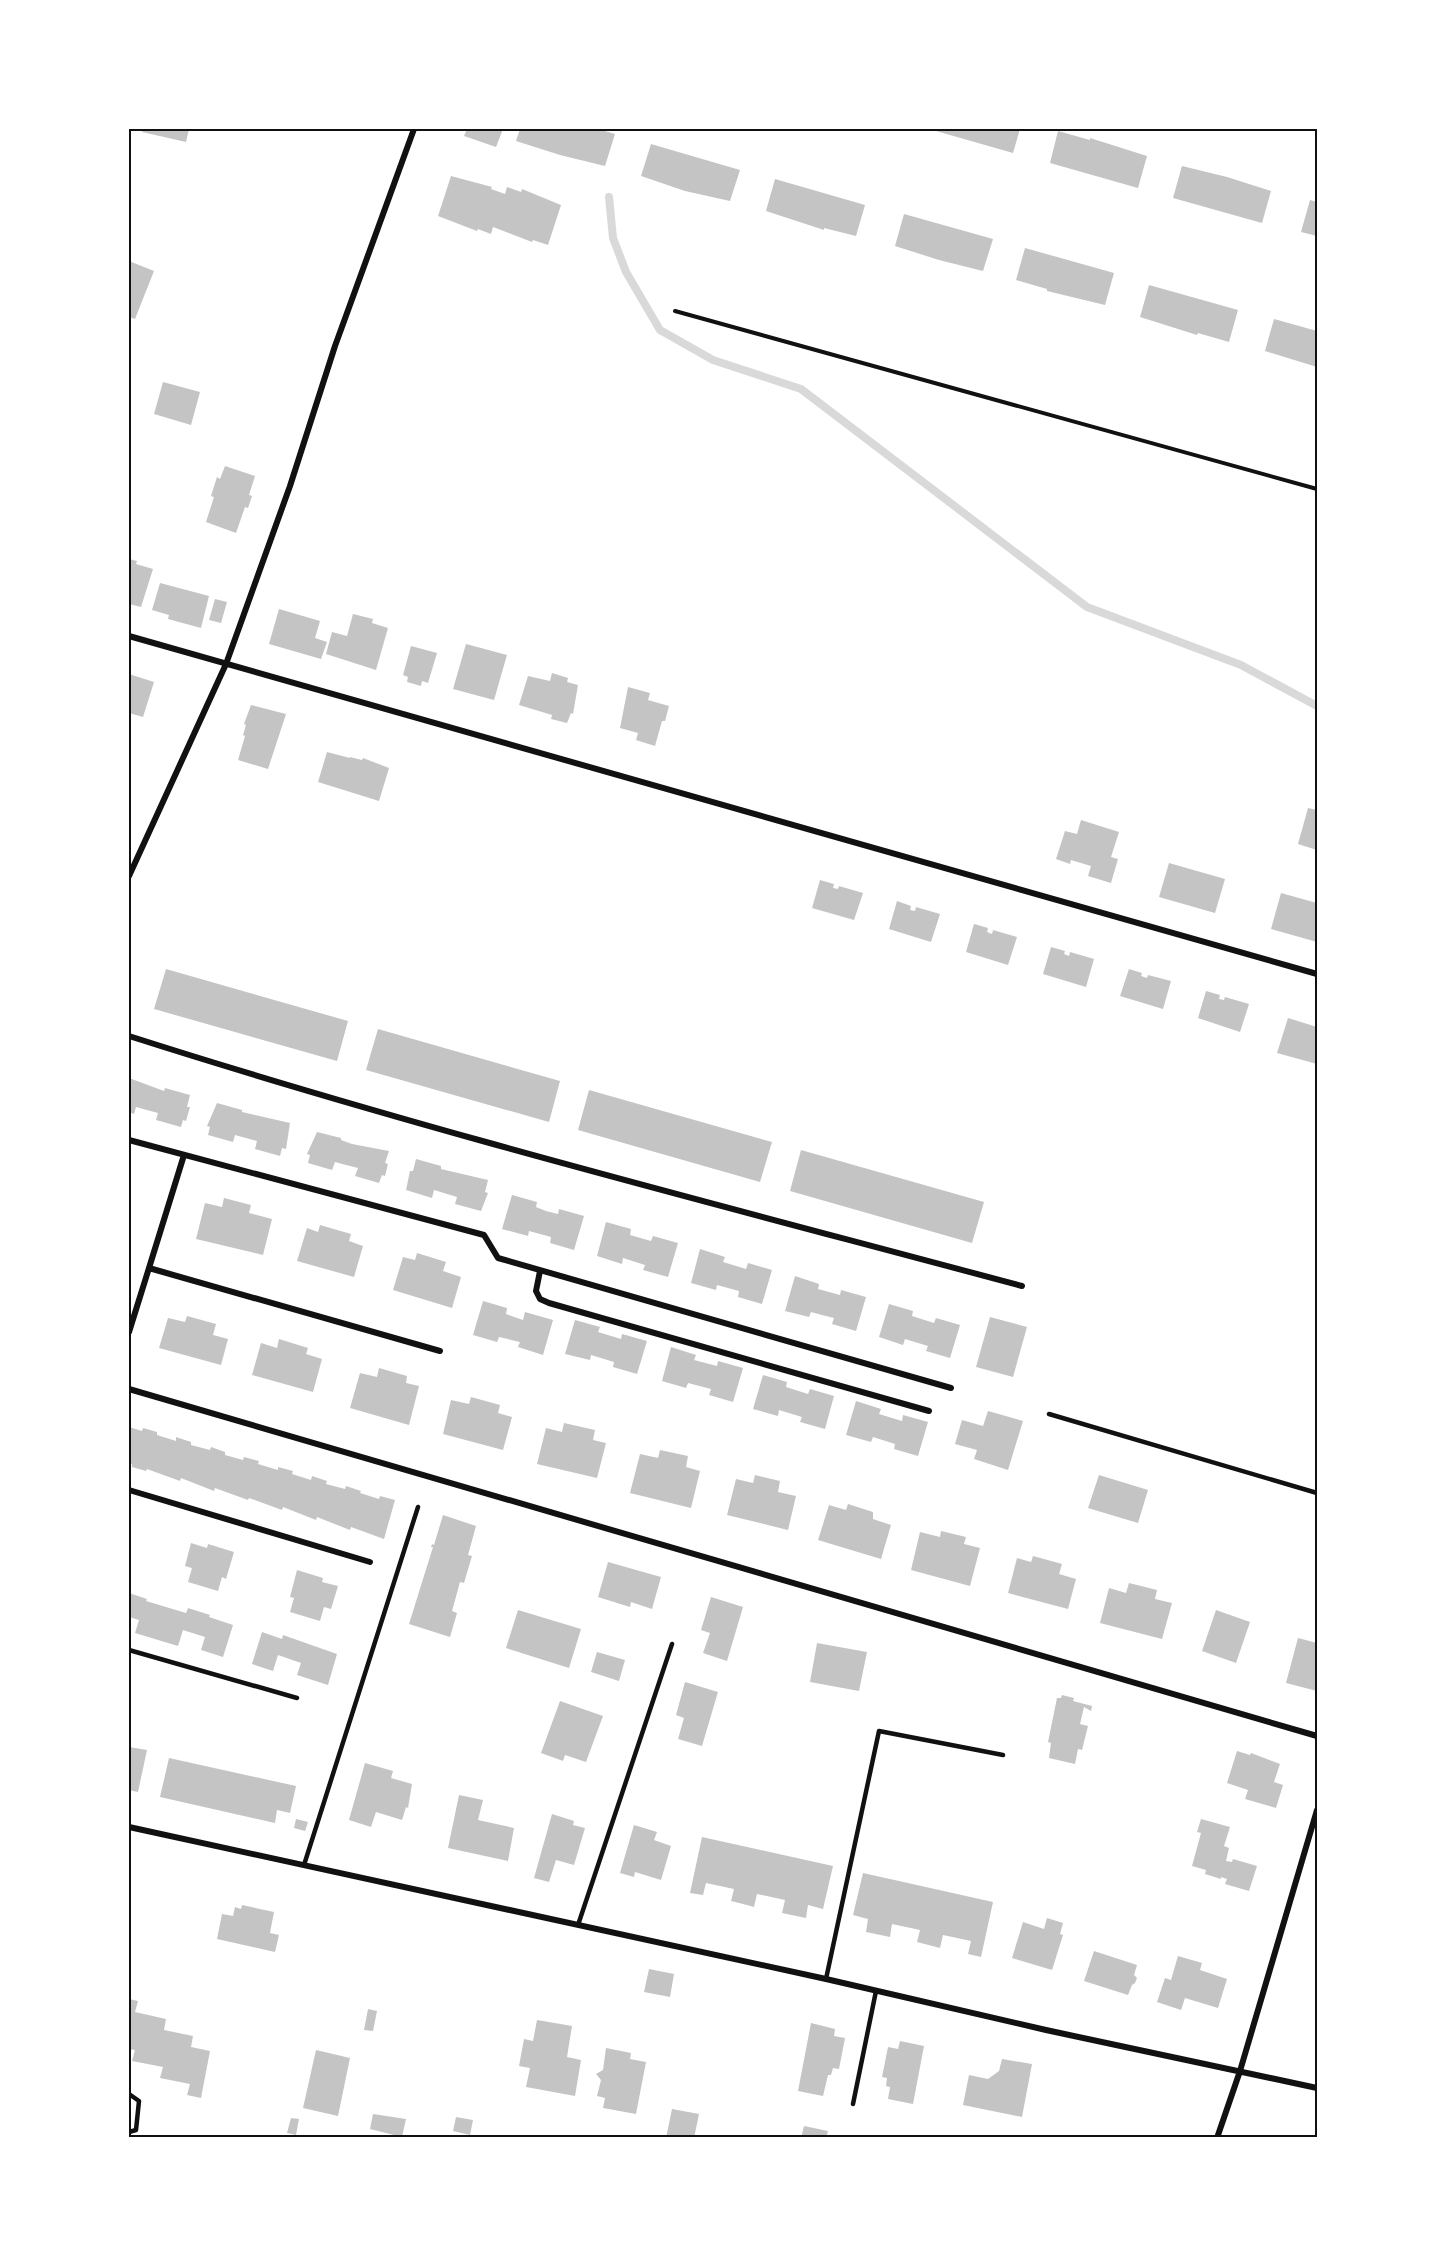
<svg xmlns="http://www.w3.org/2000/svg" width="1446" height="2267" font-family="'Noto Sans',sans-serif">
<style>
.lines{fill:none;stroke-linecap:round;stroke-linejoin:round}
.stream{stroke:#d9d9d9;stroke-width:8}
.building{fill:#c4c4c4}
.path{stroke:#111;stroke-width:4}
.service{stroke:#111;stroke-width:4.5}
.minor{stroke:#111;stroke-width:6}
.neatline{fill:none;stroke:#111;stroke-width:2}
</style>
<rect width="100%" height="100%" fill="#fff"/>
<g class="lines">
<!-- stream -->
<path class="stream" d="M609,197l4,41 13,34 34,58 53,30 88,29 286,218 154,58 76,41"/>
</g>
<!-- building -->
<path class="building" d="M142,129h47l-3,13 -44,-10z
M467,129h36l-7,18 -32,-11z
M520,129h78l17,5 -10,32 -45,-11 -44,-14z
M929,129h91l-7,24z
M1058,131l32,9v-2l57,18 -9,32 -88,-25z
M651,144l89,26 -10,31 -45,-10 -44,-15z
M1182,166l45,11 44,14 -9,32 -89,-25z
M451,176l41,11 -1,2 14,5 2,-7 14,5 1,-3 39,16 -13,40 -15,-5 -1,2 -39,-15 -2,7 -13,-5 -1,2 -39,-15z
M775,179l90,26 -9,31 -32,-8v2l-58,-19z
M1310,200l7,2v34l-16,-4z
M904,214l89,25 -10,32 -44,-11 -44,-14z
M1025,248l89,25 -9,32 -58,-14v-2l-31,-9z
M129,261l25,10 -19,48 -6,-2z
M1149,285l89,25 -9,32 -31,-9 -1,2 -57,-18z
M1274,319l43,12v36l-52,-16z
M163,382l37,10 -9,33 -37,-11z
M225,466l30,10 -6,19 3,1 -4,12 -3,-1 -9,26 -30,-11 8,-25 -3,-1 6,-19 3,2z
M129,559l8,2 -1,3 17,5 -12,38 -12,-3z
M160,583l49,13 -8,32 -33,-9 1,-4 -17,-5z
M215,599l12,3 -6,21 -12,-3z
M279,609l41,12 -5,17 12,4 -6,17 -52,-15z
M353,614l20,5 -1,4 16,5 -12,42 -50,-16 6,-22 15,4z
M466,644l41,11 -13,45 -41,-11z
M411,646l26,7 -9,30 -6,-2 -1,5 -14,-4 1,-5 -5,-2z
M552,673l16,5 -1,4 11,3 -5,29 -2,-1 -4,10 -16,-4 1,-4 -33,-10 9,-29 22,5z
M129,674l25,8 -11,35 -14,-4z
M628,687l22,6 -2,7 21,6 -4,15h-3l-7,25 -19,-6 2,-7 -18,-5z
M251,705l35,9 -18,55 -30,-9 7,-24 -2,-1 3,-10 -2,-1z
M327,752l23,6v-1l12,3 1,-2 26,10 -10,33 -61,-19z
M1308,808l9,2v40l-19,-6z
M1081,820l38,12 -8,25 7,2 -7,24 -23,-7 3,-10 -20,-6 -1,4 -14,-5 9,-28 12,3z
M1169,863l56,16 -10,34 -56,-16z
M820,880l14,4 -1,4 5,1 1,-3 24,7 -9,27 -42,-12z
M1281,893l36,10v39l-46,-13z
M897,901l14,5 -1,4 5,1 1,-4 24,7 -9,28 -42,-13z
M974,924l14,4 -1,4 5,2 1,-4 24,7 -9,28 -42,-13z
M1051,947l14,4 -1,3 5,2 1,-4 24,7 -8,28 -43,-13z
M166,969l182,52 -11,40 -183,-52z
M1129,969l13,4 -1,3 6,2 1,-3 23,6 -8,28 -43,-13z
M1206,991l14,4 -1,4 5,1 1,-3 24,7 -9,28 -42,-14z
M1288,1018l29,9v37l-40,-11z
M378,1029l182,52 -11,41 -183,-52z
M129,1078l35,13 1,-3 25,7 -3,12h3l-4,14 -3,-1 -2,7 -25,-7 2,-7 -22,-6 -2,7 -5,-2z
M589,1090l183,52 -12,40 -182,-52z
M217,1103l25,7v2l48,11 -4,26 -4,-1 -2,8 -25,-7 2,-8 -22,-6 -2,7 -25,-7 2,-8 -3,-1z
M317,1132l24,6v2l11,4 37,7 -4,12 3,1 -3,12 -3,-1 -3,8 -24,-7 3,-8 -12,-3 -11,-3 -3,8 -24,-7 2,-8 -3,-1z
M801,1150l183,52 -12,41 -182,-52z
M416,1159l25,7v3l47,11 -3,12 3,1 -7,18 -26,-7 2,-7 -23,-7 -2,8 -26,-8 4,-19h3z
M512,1195l25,7 -1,5 10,4 12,3 1,-5 25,7 -10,34 -24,-7 1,-6 -22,-6 -1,5 -26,-7z
M224,1198l27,7 -2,8 23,6 -9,36 -67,-16 9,-36 17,4z
M606,1222l25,7 -1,6 21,6 2,-5 25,7 -10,34 -25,-7 2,-5 -22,-7 -1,6 -25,-8z
M320,1225l31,9 -2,7 14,5 -9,31 -57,-16 10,-33 11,4z
M700,1249l25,8 -2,5 23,7 2,-6 24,7 -10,34 -24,-7 1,-6 -22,-6 -1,5 -25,-7z
M417,1253l29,9 -3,9 18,6 -9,31 -59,-18 10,-33 12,3z
M795,1276l24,8 -1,5 22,6 1,-5 25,7 -10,34 -24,-7 2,-6 -12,-3 -11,-3 -2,5 -24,-6z
M483,1301l24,7 -1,6 17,6 2,-8 28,8 -10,35 -25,-8 2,-5 -21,-5 -2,5 -24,-7z
M889,1304l24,7 -1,5 22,7 2,-5 24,7 -10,33 -24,-7 2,-5 -23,-7 -2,6 -24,-8z
M187,1316l29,8 -3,11 15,4 -7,26 -62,-17 9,-30 17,4z
M990,1317l37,10 -14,50 -37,-10z
M575,1320l25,7 -2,5 23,7 1,-5 25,7 -10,33 -24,-7 1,-5 -23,-7 -1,5 -25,-6z
M279,1339l29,9 -2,6 16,5 -9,33 -61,-17 9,-32 16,5z
M671,1347l25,8 -2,5 23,6 1,-5 25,7 -10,34 -24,-7 2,-6 -23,-6 -2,5 -24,-7z
M379,1368l28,8 -1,7 13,3 -10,39 -59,-17 10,-35 17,4z
M763,1375l24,7 -1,5 22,7 2,-5 24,7 -9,33 -25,-7 2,-5 -23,-7 -1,6 -25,-7z
M471,1397l29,8 -2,8 14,4 -9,33 -60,-16 8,-34 18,4z
M856,1401l25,8 -2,5 23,7 1,-6 25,7 -10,34 -24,-7 1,-5 -22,-7 -2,5 -25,-7z
M988,1411l35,10 -15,49 -34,-11 3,-9 -22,-6 7,-24 21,6z
M564,1423l31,7 -2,10 13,3 -9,35 -60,-14 9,-36 16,4z
M129,1427l13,4 1,-3 14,4v3l19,6v-4l15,5v3l19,5 1,-3 14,5v3l18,5 1,-3 15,4 -1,3 20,6v-3l15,4 -1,3 19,6 1,-4 15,5 -1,3 19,5 1,-3 15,5 -1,2 19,6 1,-3 15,4 -11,39 -33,-12 -1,3 -33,-13 -1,3 -33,-13 -1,3 -33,-12 -1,2 -33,-12 -1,3 -33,-13 -1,3 -33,-12 -1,2 -14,-4v-3l-3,-1z
M660,1450l28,6 -2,11 14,4 -9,37 -61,-15 10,-39 18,4z
M755,1475l25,6 -2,11 18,4 -8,34 -61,-15 9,-36 17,4z
M1099,1475l49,15 -10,33 -50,-15z
M848,1504l25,8v7l18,6 -10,34 -63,-19 11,-35 17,5z
M443,1515l33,11 -8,29 4,1 -8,27 -4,-1 -8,29 5,2 -7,24 -41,-13 24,-77h-2l1,-3 2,1z
M941,1531l25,6 -2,7 16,4 -10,38 -59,-16 9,-38 20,5z
M191,1543l16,5 1,-4 26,8 -8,27 -4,-2 -4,14 -30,-9 4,-14 -7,-2z
M1033,1556l29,8 -3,10 17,5 -8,30 -60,-16 9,-35 14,4z
M608,1562l53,15 -9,32 -21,-7 -1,5 -32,-10z
M297,1570l26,8 -1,4 16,4 -7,23 -7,-2 -4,14 -30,-9 4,-14 -4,-1z
M1129,1583l28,7 -2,9 17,4 -10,36 -62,-16 9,-35 17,5z
M129,1593l18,6 -1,2 40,12 2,-5 22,7 -1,2 24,8 -10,32 -22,-7 4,-13 -22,-7 -5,16 -43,-13 4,-13 -10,-3z
M711,1597l32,10 -16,54 -24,-8 7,-20 -9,-3z
M518,1610l63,19 -12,39 -63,-20z
M1216,1610l34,12 -14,41 -34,-12z
M262,1632l20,7 1,-4 54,19 -9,31 -31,-10 4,-12 -23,-8 -5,16 -21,-7z
M1298,1638l19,5v48l-31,-8z
M817,1643l50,9 -8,39 -49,-9z
M597,1652l28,8 -6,21 -28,-9z
M685,1682l33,10 -16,54 -24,-7 6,-21 -8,-3z
M1062,1695l12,3 -1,3 19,5 -1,5 -7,-4 -4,17 8,2 -6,24 -4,-1 -3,15 -26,-6 2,-15 -3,-1 9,-44h4z
M560,1701l43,15 -17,46 -21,-7 -2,6 -22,-8z
M129,1747l18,3 -9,42 -9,-2z
M1237,1751l13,4 1,-2 29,11 -6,18 9,3 -7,23 -31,-9 3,-9 -21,-7z
M169,1758l127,28 -6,27 -13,-3 -2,13 -115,-26z
M365,1763l28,8 -2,7 21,6 -4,24 -2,-1 -4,13 -26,-8 -5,15 -22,-7z
M459,1795l24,5 -5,20 36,8 -6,33 -60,-13z
M552,1814l22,7 -1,4 12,3 -11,37 -18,-5 -7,22 -15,-4z
M296,1819l12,3 -3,9 -11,-3z
M1201,1819l29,8 -6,19 5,2 -3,13 6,1 1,-3 24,7 -8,25 -24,-7 2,-5 -6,-2v2l-16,-5 1,-4 -14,-4 9,-33 -4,-1z
M634,1825l23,7 -3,8 17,6 -10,34 -26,-8 -1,5 -14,-4z
M702,1837l131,29 -10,43 -15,-4 -2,13 -24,-5 3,-13 -28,-6 -3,13 -11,-3 -12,-3 3,-12 -28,-6 -3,12 -13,-2z
M863,1873l130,29 -12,55 -13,-3 3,-13 -28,-6 -3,13 -23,-6 3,-12 -28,-6 -2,13 -24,-5 2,-13 -15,-4z
M242,1905l32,7 -4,21 9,2 -4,17 -58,-13 5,-25 11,2 2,-9 6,2z
M1047,1918l16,5 -3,11 3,1 -11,35 -40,-12 11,-36 21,7z
M1094,1951l43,14 -3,10 3,3 -2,5 -3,2 -4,10 -44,-14z
M1178,1956l24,7 -2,7 27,9 -9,29 -33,-10 -4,12 -24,-8 8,-24 6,2z
M649,1969l25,5 -4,23 -26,-5z
M129,1999l9,2 -3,11 31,7 -2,11 29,6 -2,11 19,4 -9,47 -14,-3 3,-11 -30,-6 3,-11 -31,-6 3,-11 -6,-1z
M368,2009l9,2 -4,20 -9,-1z
M537,2020l35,6 -5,31 14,3 -6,36 -49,-9 4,-19 -11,-2 5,-27 9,2z
M811,2023l24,6 -1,7 11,2 -6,31 -6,-1 -2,7h-3l-5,21 -25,-5z
M900,2041l24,5 -11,58 -25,-5 2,-12 -4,-1 1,-8 -5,-1 6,-30 10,2z
M606,2048l25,5 -1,6 16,3 -10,52 -33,-6 2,-10 -8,-2 4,-16 -5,-6 7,-4z
M316,2050l34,8 -12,58 -35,-8z
M1002,2059l30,5 -10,53 -59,-12 6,-30 19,4 11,-8z
M672,2109l27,5 -5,24h-28z
M373,2114l33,5 -4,18 -32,-8z
M456,2117l17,3 -3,15 -17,-4z
M291,2118l8,1 -3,16 -9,-2z
M804,2126l24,5 -1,4 8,3h-34z"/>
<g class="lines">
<!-- path -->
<path class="path" d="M675,311l642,178"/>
<!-- service -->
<path class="service" d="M1049,1414l268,79
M129,1650l168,48
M304,1865l114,-358
M578,1925l94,-281
M826,1979l53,-248 124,24
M129,2094l10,7 -3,29 -7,2
M853,2104l23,-113"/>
<!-- minor -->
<path class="minor" d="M129,636l1188,338
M129,876l97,-212 64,-178 45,-140 79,-217
M129,1036c294,94 595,170 893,250
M129,1140l355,95 14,23 453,130
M184,1155l-35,113 291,83
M540,1271l-4,20 4,8 9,4 380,108
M129,1332l20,-64
M129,1389l1188,347
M129,1490l241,72
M129,1827l697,152 220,51 271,58
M1217,2138l23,-67 77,-261"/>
</g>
<!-- border -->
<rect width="1446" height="2267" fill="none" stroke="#ffffff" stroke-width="261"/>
<rect x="130" y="130" width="1186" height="2006" class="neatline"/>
</svg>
